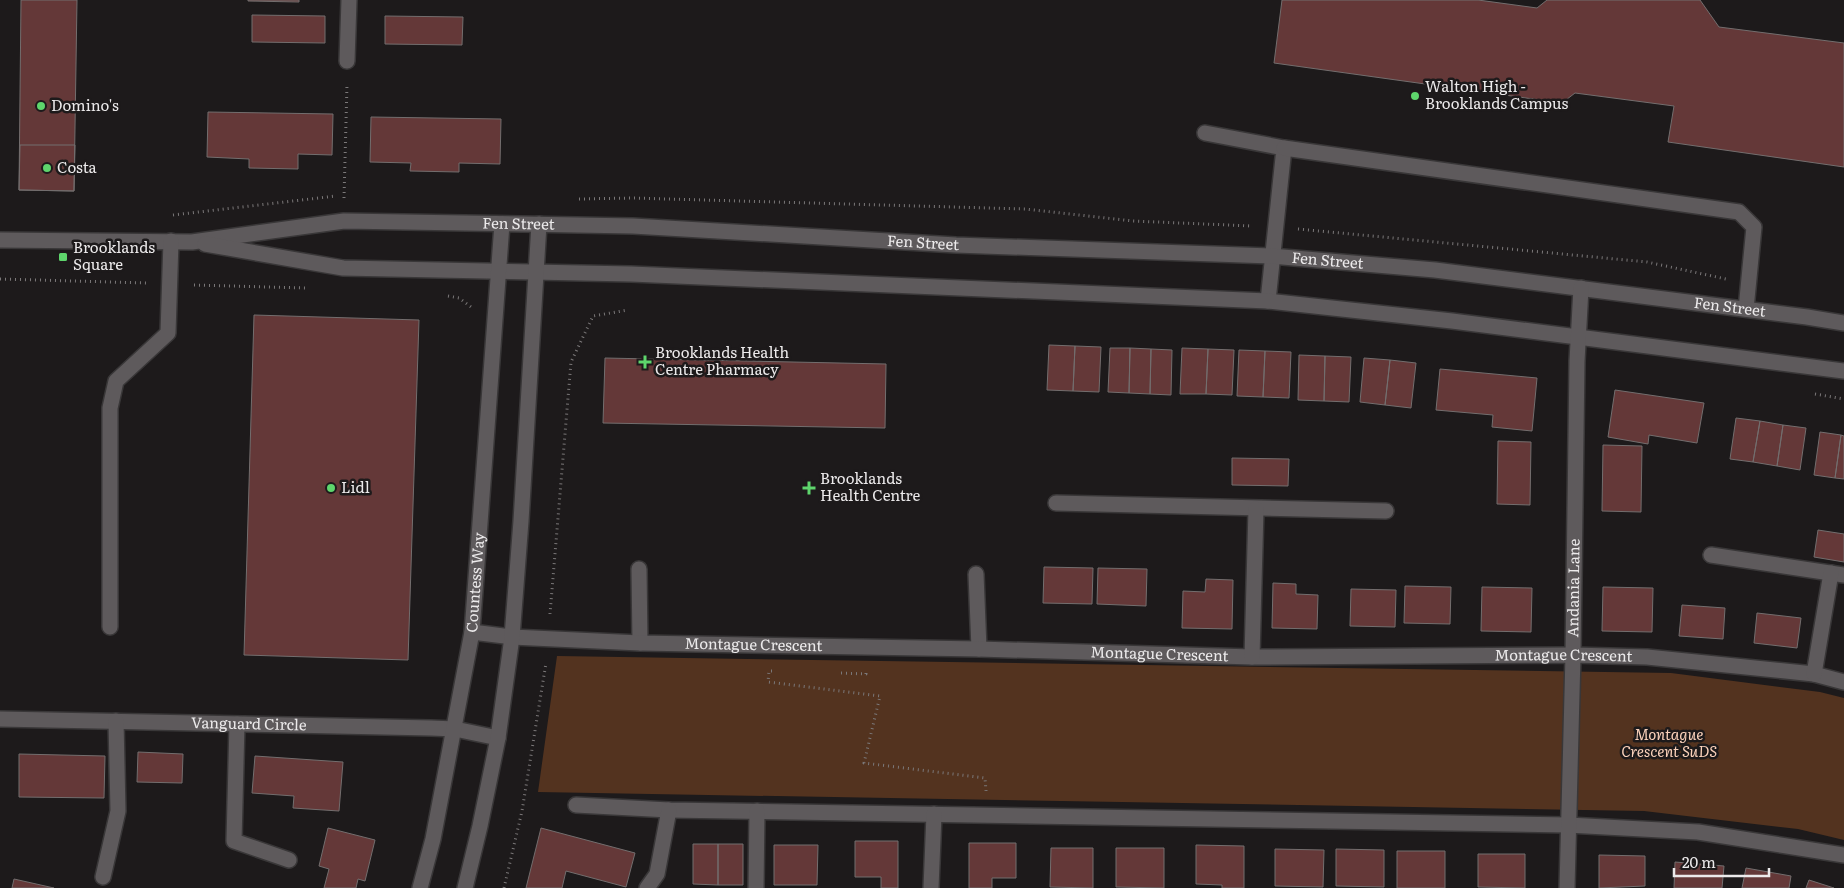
<svg xmlns="http://www.w3.org/2000/svg" width="1844" height="888" font-family="Literata,serif">
<style>
.green{fill:#53331f}
.building{fill:#643838;stroke:#736e6e}
.lines{fill:none;stroke-linecap:round;stroke-linejoin:round}
.minor-casing{stroke:#393738;stroke-width:18}
.path{stroke:#7b7879;stroke-width:3;stroke-dasharray:1 4;stroke-linecap:butt}
.minor{stroke:#5e5a5c;stroke-width:15}
.poi-dot{fill:#5ed56c;stroke:#1d1a1b;stroke-width:2}
.labels{text-anchor:middle;stroke-width:5;stroke-linejoin:round;paint-order:stroke}
.poi-label{font-size:15px;fill:#eceaeb;stroke:#1d1a1b;text-anchor:start}
.street-label{font-size:15px;fill:#eceaeb;stroke:#1d1a1b}
.park-label{font-size:15px;font-style:italic;fill:#fbd2bb;stroke:#1d1a1b}
</style>
<rect width="100%" height="100%" fill="#1d1a1b"/>
<!-- green -->
<path class="green" d="M557,656l1114,17 149,19 24,6v142l-46,-11 -154,-18 -1106,-19z"/>
<!-- building -->
<path class="building" d="M21,0h56l-3,191 -55,-1z
M248,0h51v2l-51,-1z
M1282,0h196l59,8 10,-8h153l19,27 125,16v124l-176,-25 6,-36 -99,-13 -13,10 -288,-40z
M252,15l73,1v27l-73,-1z
M385,16l78,1 -1,28 -77,-1z
M208,112l125,2 -1,41 -34,-1v15l-49,-1v-9l-42,-2z
M371,117l130,2 -1,45 -41,-1v9l-49,-1 1,-8 -41,-1z
M20,145h55l-1,46 -55,-1z
M254,315l165,5 -11,340 -164,-5z
M1049,345l26,1 -2,45 -26,-1z
M1075,346l26,1 -2,45 -26,-1z
M1110,348h20l-1,45 -21,-1z
M1130,348l21,1 -1,45 -21,-1z
M1182,348l26,1 -2,45h-26z
M1151,349l21,1 -1,45 -21,-1z
M1208,349l26,1 -2,45 -26,-1z
M1239,350l26,1 -2,46 -26,-1z
M1265,351l26,1 -2,46 -26,-1z
M1299,355l26,1 -1,45 -26,-1z
M1325,356l26,1 -2,45 -25,-1z
M605,358l281,6 -1,64 -282,-5z
M1364,358l26,2 -5,45 -25,-3z
M1390,360l26,3 -5,45 -26,-3z
M1440,369l97,9 -5,53 -40,-4 1,-12 -57,-5z
M1615,390l89,13 -7,40 -48,-8 -1,9 -40,-7z
M1736,418l24,3 -7,41 -23,-3z
M1760,421l23,4 -6,41 -24,-4z
M1783,425l23,3 -6,42 -23,-4z
M1820,432l21,3 -6,43 -21,-3z
M1841,435l3,1v43l-9,-1z
M1498,441l33,1 -1,63 -33,-1z
M1603,445l39,1 -1,66 -39,-1z
M1232,458l57,1 -1,27 -56,-1z
M1818,530l26,4v28l-30,-5z
M1044,567l49,1 -1,36 -49,-1z
M1098,568l49,1 -1,37 -49,-2z
M1206,579l27,1 -1,49 -50,-1 1,-37 22,1z
M1273,583l23,1v10l22,1 -1,34 -45,-1z
M1405,586l46,1 -1,37 -46,-1z
M1482,587l50,1 -1,44 -50,-1z
M1603,587l50,1 -1,44 -50,-1z
M1351,589l45,1 -1,37 -45,-1z
M1682,605l43,3 -2,31 -44,-3z
M1757,613l44,5 -4,30 -43,-5z
M138,752l45,2 -1,29 -45,-1z
M19,754l86,2 -1,42 -85,-1z
M255,756l88,6 -4,49 -46,-3 1,-12 -42,-3z
M328,828l47,12 -10,41 -7,-2 -2,9h-32l5,-19 -10,-3z
M541,828l94,25 -9,34 -60,-16 -4,17h-36z
M855,841h43v47h-17v-11h-26z
M969,843h47v35h-24v10h-23z
M693,844h25v41l-25,-1z
M718,844h25v41h-25z
M774,845h44l-1,40h-43z
M1196,845l48,1v42h-22v-3l-26,-1z
M1051,848h42v40l-43,-1z
M1116,848h48v40l-48,-1z
M1275,849l49,1 -1,37 -48,-1z
M1336,849l48,1v37l-48,-1z
M1397,851h48v37h-48z
M1478,854h47v34l-47,-1z
M1599,855l46,1v30l-46,2z
M1675,862l49,4 -2,22h-48z
M1746,868l45,8 -2,12h-47z
M14,879l40,9h-42z
M1809,880l25,8h-28z"/>
<g class="lines">
<!-- minor casing -->
<g class="minor-casing">
<g id="minor">
<path d="M347,61l2,-61"/>
<path d="M1205,133l79,15 -16,153"/>
<path d="M1284,148l455,64 15,15 -8,82"/>
<path id="s1" d="M0,240l192,2 152,-21 289,5 323,19 315,11 164,14 372,47 37,6"/>
<path d="M205,244l138,24 288,6 637,27 184,20 392,50"/>
<path d="M1056,503l330,8"/>
<path d="M1711,555l133,20"/>
<path d="M639,569l1,74"/>
<path d="M976,574l3,75"/>
<path d="M110,627v-219l6,-27 52,-48 3,-92"/>
<path id="s2" d="M472,632l40,5 128,6 339,6 273,8 321,-2 74,2 167,17 30,8"/>
<path d="M1252,657l4,-148"/>
<path d="M1814,674l17,-101"/>
<path id="s3" d="M0,719l431,9 24,1 43,9"/>
<path d="M237,724l-3,117 55,19"/>
<path d="M576,805l93,5 899,15 130,7 146,23"/>
<path d="M103,877l15,-66 -2,-90"/>
<path id="s4" d="M420,888l13,-49 39,-207 30,-408"/>
<path d="M465,888l15,-62 18,-88 14,-101 9,-116 18,-297"/>
<path d="M647,888l10,-14 12,-64"/>
<path d="M756,888l1,-77"/>
<path d="M931,888l3,-74"/>
<path id="s5" d="M1567,888l6,-233 4,-294 4,-73"/>
</g>
</g>
<!-- path -->
<path class="path" d="M344,198l3,-114
M579,199l53,-1 393,11 108,12 119,5
M173,215l163,-19
M1298,229l349,33 79,17
M0,279l147,4
M194,285l111,3
M448,296l11,2 12,9
M1815,394l29,5
M550,614l21,-252 22,-46 35,-6
M772,671h-3l-1,11 112,14 -16,67 121,15 1,13
M841,673l25,1v-4
M504,888l18,-77 24,-148"/>
<!-- minor -->
<use href="#minor" class="minor"/>
</g>
<!-- markers -->
<g class="poi-dot">
<circle cx="1415" cy="96" r="5"/>
<circle cx="41" cy="106" r="5"/>
<circle cx="47" cy="168" r="5"/>
<rect x="58" y="252" width="10" height="10" rx="2.5"/>
<path d="M642.5 354.5h5v5h5v5h-5v5h-5v-5h-5v-5h5z"/>
<circle cx="331" cy="488" r="5"/>
<path d="M806.5 480.5h5v5h5v5h-5v5h-5v-5h-5v-5h5z"/>
</g>
<g class="labels">
<!-- poi labels -->
<g class="poi-label">
<text x="1425" y="92">Walton High -<tspan x="1425" dy="17">Brooklands Campus</tspan></text>
<text x="51" y="111">Domino's</text>
<text x="57" y="173">Costa</text>
<text x="73" y="253">Brooklands<tspan x="73" dy="17">Square</tspan></text>
<text x="655" y="358">Brooklands Health<tspan x="655" dy="17">Centre Pharmacy</tspan></text>
<text x="820" y="484">Brooklands<tspan x="820" dy="17">Health Centre</tspan></text>
<text x="341" y="493">Lidl</text>
</g>
<!-- street labels -->
<g class="street-label">
<text dy="5" stroke="none"><textPath href="#s1" startOffset="520">Fen Street</textPath></text>
<text dy="5" stroke="none"><textPath href="#s1" startOffset="925">Fen Street</textPath></text>
<text dy="5" stroke="none"><textPath href="#s1" startOffset="1330">Fen Street</textPath></text>
<text dy="5" stroke="none"><textPath href="#s1" startOffset="1735">Fen Street</textPath></text>
<text dy="5" stroke="none"><textPath href="#s4" startOffset="311">Countess Way</textPath></text>
<text dy="5" stroke="none"><textPath href="#s5" startOffset="300">Andania Lane</textPath></text>
<text dy="5" stroke="none"><textPath href="#s2" startOffset="282">Montague Crescent</textPath></text>
<text dy="5" stroke="none"><textPath href="#s2" startOffset="688">Montague Crescent</textPath></text>
<text dy="5" stroke="none"><textPath href="#s2" startOffset="1092">Montague Crescent</textPath></text>
<text dy="5" stroke="none"><textPath href="#s3" startOffset="249">Vanguard Circle</textPath></text>
</g>
<!-- park labels -->
<g class="park-label">
<text x="1669" y="740">Montague<tspan x="1669" dy="17">Crescent SuDS</tspan></text>
</g>
</g>
<!-- scale -->
<path d="M1674 868v8h95v-8" fill="none" stroke="#eceaeb" stroke-width="2.5"/>
<text x="1682" y="868" font-size="15" fill="#eceaeb" stroke="#1d1a1b" stroke-width="4" paint-order="stroke">20 m</text>
</svg>
